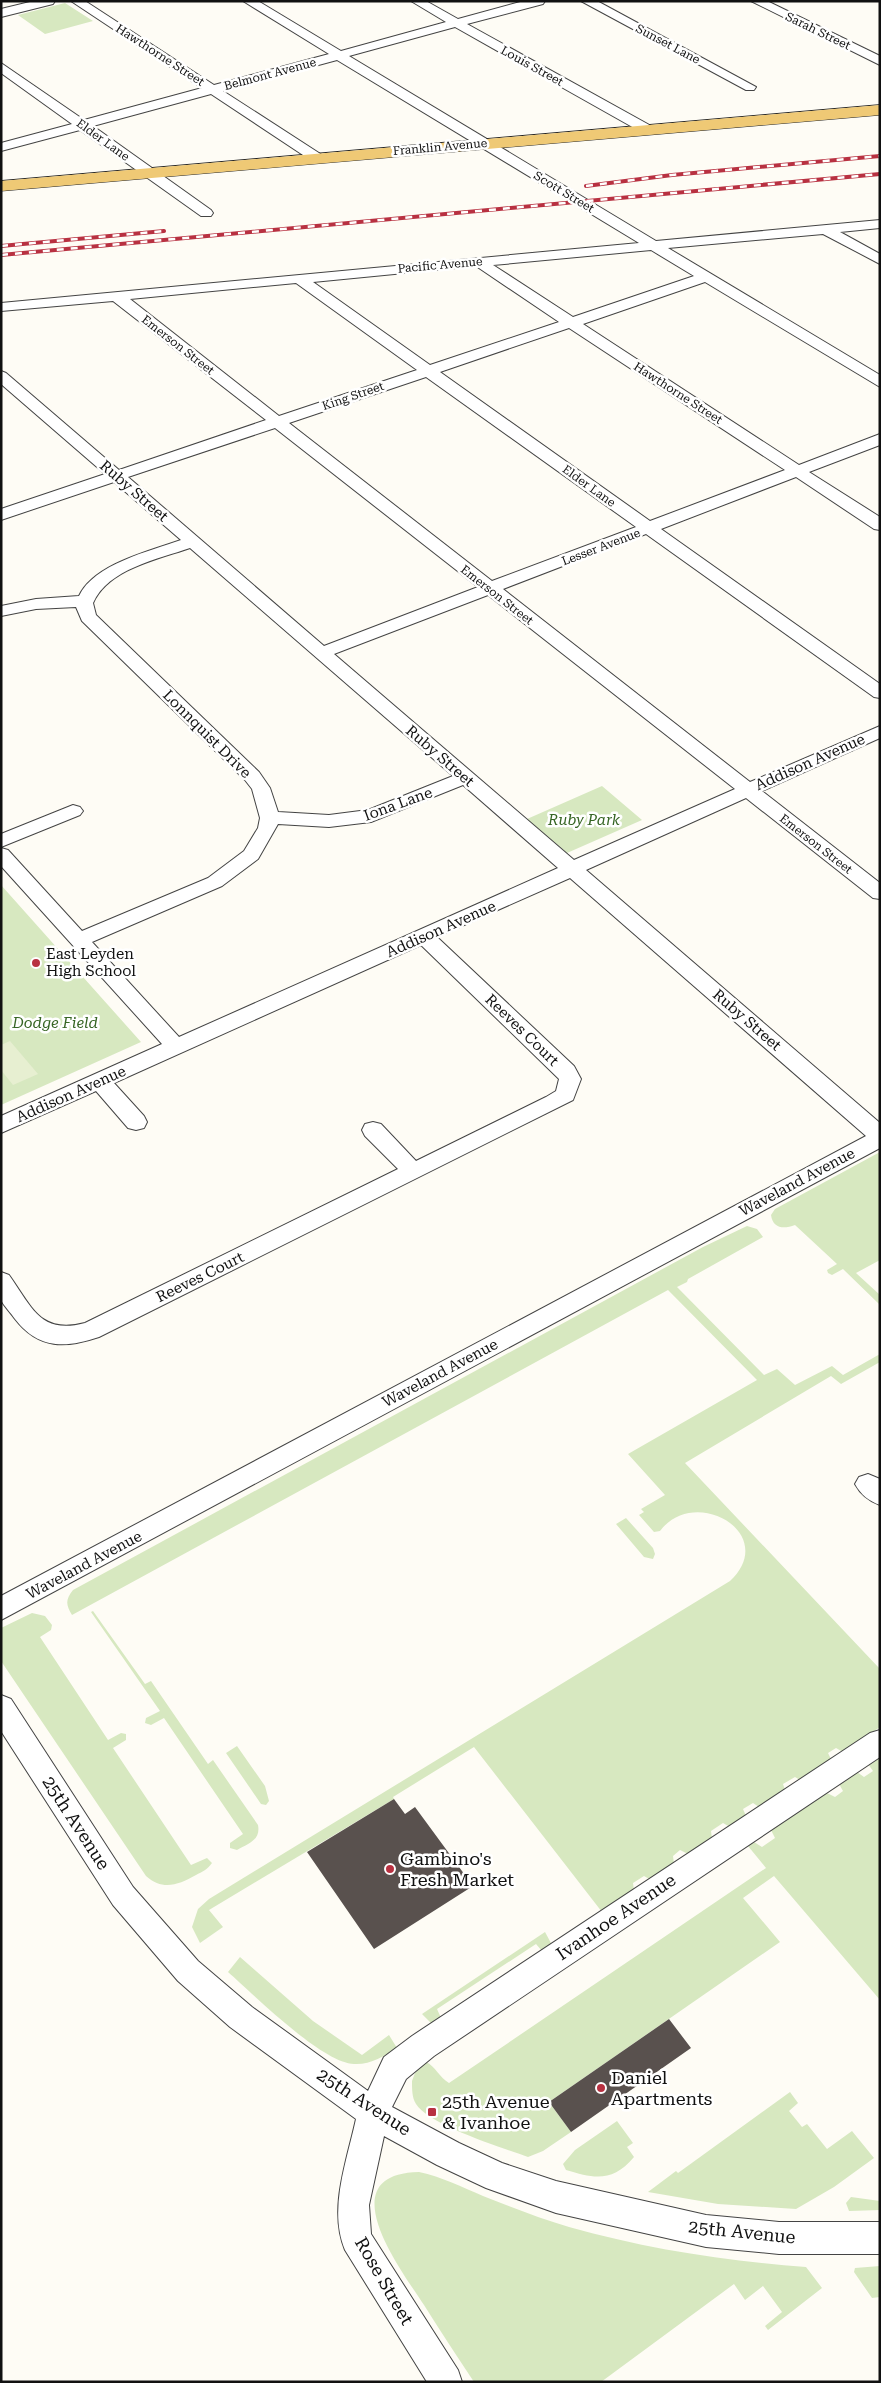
<svg xmlns="http://www.w3.org/2000/svg" width="881" height="2383" font-family="'Roboto Serif',serif">
<style>
.green{fill:#d7e8c0}
.pitch{fill:#e7efd1}
.building{fill:#59514e}
.lines{fill:none;stroke-linecap:round;stroke-linejoin:round}
.minor-casing{stroke:#444;stroke-width:2}
.major-casing{stroke:#222;stroke-width:1}
.minor{fill:#fff;fill-rule:evenodd}
.major{fill:#efc975;fill-rule:evenodd}
.rail-casing{stroke:#b83141;stroke-width:4}
.rail{stroke:#fff;stroke-width:2.5;stroke-dasharray:7;stroke-linecap:butt}
.poi-dot{fill:#b83141;stroke:#fff;stroke-width:2}
.labels{text-anchor:middle;stroke-width:5;stroke-linejoin:round;paint-order:stroke}
.far-street-label{font-size:12px;fill:#111;stroke:#fff}
.street-label{font-size:15px;fill:#111;stroke:#fff}
.park-label{font-size:15px;font-style:italic;fill:#366524;stroke:#fff}
.poi-label{font-size:15px;fill:#111;stroke:#fff;text-anchor:start}
.near-street-label{font-size:18px;fill:#111;stroke:#fff}
.near-poi-label{font-size:18px;fill:#111;stroke:#fff;text-anchor:start}
</style>
<rect width="100%" height="100%" fill="#fefcf5"/>
<!-- green -->
<path class="green" d="M65,3l28,18 -48,13 -27,-19z
M602,786l40,34 -75,33 -40,-34z
M1,885l140,157 -140,63z
M880,1152v108l-24,13 24,22v10l-37,-36 -11,6 -4,-2 -1,-3 10,-6 -42,-39c-11,4 -22,4 -24,-10l4,-6z
M747,1226l10,3 6,8 -75,42 -1,3 -10,5 87,88 13,-6 18,16 37,-19 11,9 37,-21v8l-39,22 -10,-8 -146,87 195,206v58l-37,25 -7,-4 -8,5 3,6 -31,21 -5,-3 -12,7 2,6 -26,17 -6,-4 -10,6 3,7 -16,11 -7,-4 -12,8 1,8 -24,15 -8,-4 -7,6 1,8 -23,16 -7,-4 -11,7 1,7 -32,22 -128,-165 -81,50 1,2 -185,111 14,17 -23,16 -8,-16 6,-18 11,-10 521,-318c50,-47 -35,-97 -70,-50l-6,1 -15,-17 5,-3 -3,-3 24,-14 -37,-41 129,-74 -89,-90 -596,325c-6,-10 -7,-15 1,-25l630,-343z
M626,1518l27,30 2,6 -2,5 -9,-2 -28,-33z
M93,1611l52,73 6,-3 57,83 5,-4 45,65c3,15 -10,19 -21,25l-7,-2v-5l13,-9 -79,-116 -13,7 -6,-2 1,-5 14,-7 -69,-99z
M32,1613l13,3 7,9 -1,5 -11,7 68,103 13,-7 5,1v6l-13,8 78,117 16,-7 5,5c-4,6 -10,9 -16,12 -18,10 -33,16 -50,1l-145,-215v-33z
M237,1746l28,40 4,15 -3,4 -5,-1 -35,-51z
M880,1757v243l-106,-124 -31,22 37,44 -231,160 22,30 -28,19 -15,6c-25,-9 -99,-32 -112,-53 -4,-6 -4,-15 -4,-23l3,-8 11,-11c9,4 14,16 23,21l317,-215 -18,-22 6,-4 8,5 13,-9 -4,-8 56,-37 8,4 8,-6 -4,-7 18,-12 7,5 9,-6 -5,-7z
M545,1932l7,13 -10,6 -6,-7 -99,65 4,9 -9,6 -10,-10z
M240,1957l73,64 49,34 27,-20 8,13c-13,8 -27,17 -43,16 -32,-1 -100,-69 -126,-92z
M790,2092l8,11 -9,8 13,16 5,-3 20,25 25,-18 22,27 -40,29 -38,22 -78,-5 -70,-12 28,-21 2,2z
M617,2121l16,22 -6,4 7,10c-21,25 -39,22 -68,13l-3,-6 12,-14z
M419,2172c23,5 43,15 64,24 28,11 58,23 86,31 78,22 157,34 237,40l16,21 -54,42 -3,-4 17,-14 -19,-26 -18,14 -11,-16 -133,98h-127c-17,-26 -34,-51 -50,-77 -23,-35 -96,-131 -5,-133z
M851,2197l29,4v9l-31,1 -3,-8z
M880,2266v31l-8,1 -18,-26 1,-4z"/>
<!-- pitch -->
<path class="pitch" d="M10,1041l28,33 -25,11 -12,-15v-25z"/>
<!-- building -->
<path class="building" d="M394,1799l11,15 10,-7 58,79 -99,63 -67,-97z
M669,2019l22,29 -120,84 -22,-30z"/>
<g class="lines">
<!-- minor casing -->
<g class="minor-casing">
<path id="minor" d="M34,1h21l-2,3 -52,13v-8z
M71,1h14l129,84 115,-31 -86,-53h15l83,50 105,-29 -35,-21h15l32,18 66,-18h21l-2,3 -76,20 186,103 2,3 -2,3h-10l-188,-106 -106,29 307,185 224,-21v8l-40,4 40,22v10l-57,-30 -155,14 212,127v12l-175,-105 -122,42 216,141 81,-31v11l-71,27 71,45v13l-6,-1 -78,-52 -135,52 219,155v14l-6,-1 -228,-163 -143,55 247,193 130,-56v12l-118,53 118,92v16l-7,-1 -127,-100 -160,72 294,253v25l-879,472v-24l865,-460 -296,-258 -133,59 137,129 7,13 -8,21 -474,237c-33,11 -60,13 -84,-18 -4,-6 -11,-13 -14,-19 -1,-8 0,-20 0,-28l8,3c23,32 31,60 76,48l313,-154 -33,-33 -3,-6 3,-6 8,-2 8,2 35,37 130,-64 10,-6 3,-12 -138,-134 -307,138 30,33 3,6 -3,6 -8,2 -8,-2 -32,-37 -95,42v-17l161,-72 -161,-178v-18l7,2 74,81 126,-53 36,-27 14,-23 2,-10 -8,-29 -7,-9 -163,-159 -6,-14 -40,2 -35,7v-10l35,-7 43,-3c15,-32 71,-45 102,-56l-67,-58 -113,38v-11l104,-35 -104,-90v-13l5,2 113,97 147,-50 -153,-119 -112,10v-8l638,-60 -302,-183 -114,31 99,64 2,3 -2,3h-10l-101,-67 -118,32 118,84 2,3 -2,3h-10l-121,-86 -79,21v-8l71,-19 -71,-51v-10l83,57 118,-32zM651,250l43,26 -121,41 -80,-52zM476,266l83,56 -129,43 -117,-83zM296,283l121,87 -138,46 -149,-117zM569,328l216,142 -135,51 -210,-149zM426,377l210,150 -144,54 -203,-158zM275,428l203,159 -154,59 -196,-169zM190,548l263,228 -85,34 -39,5 -51,-3 -8,-24 -11,-16 -163,-157 -3,-12c15,-34 65,-44 97,-55zM488,595l247,194 -161,71 -240,-206zM463,785l95,83 -379,169 -87,-95 130,-56 36,-27 20,-35 51,3 42,-5z
M581,1h16l159,86 -2,3h-8z
M751,1h16l113,55v9z
M73,805l7,2 3,4 -3,4 -79,32v-13z
M868,1474l12,5v26c-11,-4 -19,-10 -25,-21l4,-7z
M1,1695l10,4 122,188 65,74 54,46 116,84 16,-34 28,-21 458,-303 10,-3v27l-446,299 -28,23 -14,28 67,36 43,20 54,18 150,34 73,7h101v32h-101l-73,-7 -150,-34 -70,-25 -49,-23 -53,-29 -15,69 2,29 87,136 4,12h-35l-82,-132c-17,-41 2,-89 11,-131l-126,-92 -52,-46 -65,-76 -112,-174z"/>
</g>
<!-- major casing -->
<g class="major-casing">
<path id="major" d="M880,105v10l-879,76v-10z"/>
</g>
<!-- minor -->
<use href="#minor" class="minor"/>
<!-- major -->
<use href="#major" class="major"/>
<!-- rail casing -->
<g class="rail-casing">
<path id="rail" d="M586,186l86,-11 208,-19
M1,246l163,-15
M1,255l879,-81"/>
</g>
<!-- rail -->
<use href="#rail" class="rail"/>
</g>
<!-- markers -->
<g class="poi-dot">
<circle cx="36" cy="963" r="5"/>
<circle cx="390" cy="1869" r="5"/>
<circle cx="601" cy="2088" r="5"/>
<rect x="427" y="2107" width="10" height="10" rx="2.5"/>
</g>
<g class="labels">
<!-- far-street labels -->
<g class="far-street-label">
<text transform="translate(818 31) rotate(26)" y="4">Sarah Street</text>
<text transform="translate(668 44) rotate(28)" y="4">Sunset Lane</text>
<text transform="translate(160 55) rotate(33)" y="4">Hawthorne Street</text>
<text transform="translate(532 66) rotate(29)" y="4">Louis Street</text>
<text transform="translate(270 74) rotate(-15)" y="4">Belmont Avenue</text>
<text transform="translate(103 140) rotate(36)" y="4">Elder Lane</text>
<text transform="translate(440 147) rotate(-5)" y="4">Franklin Avenue</text>
<text transform="translate(564 192) rotate(31)" y="4">Scott Street</text>
<text transform="translate(440 265) rotate(-5)" y="4">Pacific Avenue</text>
<text transform="translate(178 345) rotate(38)" y="4">Emerson Street</text>
<text transform="translate(678 393) rotate(33)" y="4">Hawthorne Street</text>
<text transform="translate(353 396) rotate(-19)" y="4">King Street</text>
<text transform="translate(589 486) rotate(36)" y="4">Elder Lane</text>
<text transform="translate(601 547) rotate(-21)" y="4">Lesser Avenue</text>
<text transform="translate(497 595) rotate(38)" y="4">Emerson Street</text>
<text transform="translate(816 844) rotate(38)" y="4">Emerson Street</text>
</g>
<!-- street labels -->
<g class="street-label">
<text transform="translate(134 491) rotate(41)" y="5">Ruby Street</text>
<text transform="translate(207 734) rotate(45)" y="5">Lonnquist Drive</text>
<text transform="translate(440 756) rotate(41)" y="5">Ruby Street</text>
<text transform="translate(810 762) rotate(-24)" y="5">Addison Avenue</text>
<text transform="translate(398 804) rotate(-20)" y="5">Iona Lane</text>
<text transform="translate(441 929) rotate(-24)" y="5">Addison Avenue</text>
<text transform="translate(747 1020) rotate(41)" y="5">Ruby Street</text>
<text transform="translate(522 1030) rotate(44)" y="5">Reeves Court</text>
<text transform="translate(71 1094) rotate(-24)" y="5">Addison Avenue</text>
<text transform="translate(797 1182) rotate(-28)" y="5">Waveland Avenue</text>
<text transform="translate(200 1277) rotate(-26)" y="5">Reeves Court</text>
<text transform="translate(440 1373) rotate(-28)" y="5">Waveland Avenue</text>
<text transform="translate(84 1565) rotate(-28)" y="5">Waveland Avenue</text>
</g>
<!-- park labels -->
<g class="park-label">
<text x="584" y="825">Ruby Park</text>
<text x="55" y="1028">Dodge Field</text>
</g>
<!-- poi labels -->
<g class="poi-label">
<text x="46" y="959">East Leyden<tspan x="46" dy="17">High School</tspan></text>
</g>
<!-- near-street labels -->
<g class="near-street-label">
<text transform="translate(76 1823) rotate(57)" y="6">25th Avenue</text>
<text transform="translate(616 1917) rotate(-34)" y="6">Ivanhoe Avenue</text>
<text transform="translate(364 2102) rotate(33)" y="6">25th Avenue</text>
<text transform="translate(742 2232) rotate(6)" y="6">25th Avenue</text>
<text transform="translate(384 2281) rotate(60)" y="6">Rose Street</text>
</g>
<!-- near-poi labels -->
<g class="near-poi-label">
<text x="400" y="1865">Gambino's<tspan x="400" dy="21">Fresh Market</tspan></text>
<text x="611" y="2084">Daniel<tspan x="611" dy="21">Apartments</tspan></text>
<text x="442" y="2108">25th Avenue<tspan x="442" dy="21">&amp; Ivanhoe</tspan></text>
</g>
</g>
<!-- border -->
<rect width="881" height="2383" fill="none" stroke="#111111" stroke-width="5"/>
</svg>
